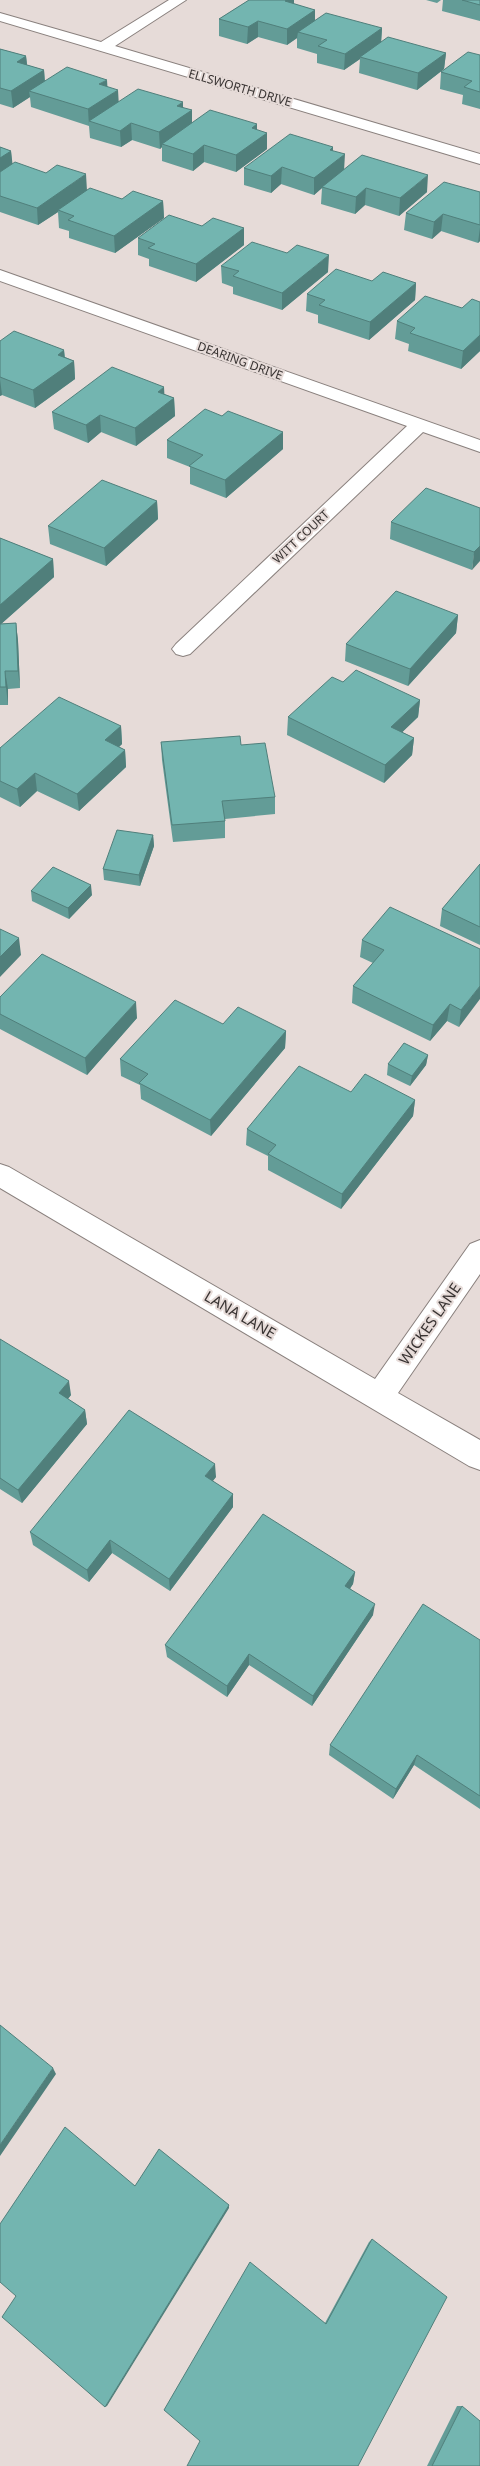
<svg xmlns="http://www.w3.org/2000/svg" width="480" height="2466" font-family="'Noto Sans',sans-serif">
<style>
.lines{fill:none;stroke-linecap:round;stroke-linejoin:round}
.street-casing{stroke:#8a817e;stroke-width:2}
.street{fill:#fff;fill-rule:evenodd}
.wall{fill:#639c97}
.shaded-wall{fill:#507f7b}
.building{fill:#73b5b0;stroke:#507f7b}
.labels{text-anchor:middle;stroke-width:4;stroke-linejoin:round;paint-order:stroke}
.far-street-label{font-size:12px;fill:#393433;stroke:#e6dbd8}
.street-label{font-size:15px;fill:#393433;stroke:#e6dbd8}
</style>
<rect width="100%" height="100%" fill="#e6dbd8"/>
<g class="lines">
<!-- street casing -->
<g class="street-casing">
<path id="street" d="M169,0h17l-71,46 365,108v10l-480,-143v-8l101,29z
M0,270l480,170v12l-57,-20 -233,222 -7,2 -7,-2 -4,-5 4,-5 231,-218 -407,-145z
M0,1164l9,3 366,212 95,-135 10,-4v34l-82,119 82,47v30l-11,-4 -469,-278z"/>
</g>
<!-- street -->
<use href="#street" class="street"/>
</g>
<!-- wall -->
<path class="wall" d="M249,0h45v4l21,6v10l67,8 -1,14 65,11 -2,16 -27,21 -58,-17 1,-14 -16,11 -27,-7v-9l-20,-6v-10l-10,7 -29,-8 -11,7 -28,-8v-17z
M426,0h15l-4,3z
M443,0h37v21l-38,-10z
M0,49l26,7 1,9 17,5 1,11 62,6 12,15 64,5 9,16 65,1v6l10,3v16l-31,23 -32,-10 -11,9 -31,-10v-14l-2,2 -28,-9 -11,7 -31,-9 -1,-12 -58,-19 -1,-10 -17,11 -13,-4z
M480,55v54l-18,-5 1,-9 -23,-6 1,-17z
M0,147l11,4 1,13 75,26 35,9 41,2 1,17 -49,35 -46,-15v-7l-10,-3 -1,-16 -20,13 -38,-13z
M333,147v4l11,18 83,23 -28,24 -34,-11 -10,9 -34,-10 1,-16 -8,7 -33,-11 -10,9 -27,-8v-17z
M480,192v49l-2,2 -37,-12 -9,8 -28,-9 2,-17z
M202,226l42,2v17l-48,37 -47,-16v-7l-11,-4v-17z
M221,266l107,6 -46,38 -49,-16v-7l-11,-4z
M372,281l44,2 -1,17 -46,40 -51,-17v-8l-12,-4 1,-17z
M480,302v49l-19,18 -53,-18 1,-7 -14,-5 2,-18 65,-13z
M0,341l64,9 1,7 9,4 1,18 -40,29 -33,-13 -2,1z
M164,394l10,4 1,18 -39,30 -35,-14 -13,11 -34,-14 -2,-17z
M222,416l61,16v17l-57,49 -36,-14v-17l-23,-9v-18z
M157,501l1,18 -52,47 -56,-22 -2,-18z
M480,508l-8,62 -82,-31 1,-17z
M0,538l53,21 1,18 -53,47 15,-1 2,18 2,47 -12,1v16h-8z
M458,615l-2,18 -48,53 -63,-25 1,-17z
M343,682l77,18 -2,17 -16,15 12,6 -2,17 -28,28 -97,-48 1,-18z
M121,726l1,18 -3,3 6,3 1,17 -47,44 -42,-20 -17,16 -20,-10v-49z
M161,742l80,3 34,52v17l-50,5v19l-52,4 -11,-82z
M153,835l1,11 -14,40 -36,-6 -1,-11z
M480,864v81l-40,-19 2,-17z
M31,891l61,4 -23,24 -37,-18z
M362,940l118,9 -21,78 -12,-6 -17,20 -78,-38 1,-17 20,-23 -13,-6z
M0,1014l137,4 -50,57 -87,-46z
M223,1024l63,7 -1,17 -74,88 -70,-37 -1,-14 -19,-9 -1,-17z
M428,1055l-2,10 -16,21 -23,-11 1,-11z
M351,1092l64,8 -2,16 -72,93 -73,-39v-14l-22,-11 1,-16z
M0,1339l71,56 -3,4 17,11 2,14 -65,79 -22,-14z
M216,1477l-4,4 21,13v13l-63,84 -58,-38 -23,29 -56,-37 -3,-13z
M355,1572l-2,12 -3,4 23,27 -61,91 -63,-41 -22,32 -60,-40 -2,-12z
M480,1640v169l-66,-44 -21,34 -64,-44 1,-10z
M372,2239l-14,227 -33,-143 44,-81z
M457,2406h5l18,60h-53z"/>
<!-- shaded-wall -->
<path class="shaded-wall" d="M287,0h7v11l-9,-10z
M315,10v16l-17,6 -1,6 -10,7v-16z
M258,21v16l-11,7 1,-17z
M382,28l-1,16 -21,13v2l-16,11 1,-16z
M446,53l-2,16 -27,21 1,-17z
M26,56l2,17 -11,-11z
M44,70l1,17 -16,4 1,6 -17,11 -2,-17z
M107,80l1,16 -9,-12z
M118,90l1,17 -30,14v5l-1,-17z
M183,102v13l9,-5v17l-30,17v3l-2,2 -1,-17 18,-26z
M131,123l1,17 -11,7 -1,-16z
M257,124v16l10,-7v16l-31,23v-17l16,-27z
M204,145v17l-11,9v-17z
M333,147l-1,17 13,-10 -1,17 -22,16v1l-8,7v-17l16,-28z
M11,151l2,17 -13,8v-18z
M282,167l-1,17 -10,9v-17z
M86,174l1,17 -29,19v2l-20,13 -1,-17z
M428,175l-1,17 -28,24 1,-18z
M366,188l-1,17 -10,9 1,-17z
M163,201l1,17 -49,35 -1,-17z
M443,214l-2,17 -9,8 2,-17z
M480,227v14l-2,2z
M244,228v17l-48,37v-18z
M329,255l-1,17 -46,38v-17z
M416,283l-1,17 -46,40 1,-18z
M480,335v16l-19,18 2,-18z
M64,350l1,17 9,-6 1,18 -40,29 -2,-18 25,-35z
M0,379l2,16 -2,1z
M164,387l1,18 -7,-13z
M174,398l1,18 -39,30 -1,-18z
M100,415l1,17 -13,11 -2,-18z
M283,432v17l-57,49 -1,-18z
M157,501l1,18 -52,47 -2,-18z
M480,546v15l-8,9 2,-18z
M53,559l1,18 -54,48v-20z
M458,615l-2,18 -48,53 2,-17z
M16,623l2,18 2,47 -2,-17z
M5,671l3,18v16l-2,-18z
M420,700l-2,17 -28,27 1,-17z
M121,726l1,18 -15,14 -2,-18z
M414,738l-2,17 -28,28 1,-18z
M125,750l1,17 -47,44 -2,-17z
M35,773l2,18 -17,16 -3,-18z
M153,835l1,11 -14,40 -1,-11z
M91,885l1,10 -23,24 -1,-11z
M19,938l2,17 -21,22v-20z
M480,986v13l-21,28 2,-17z
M136,1002l1,16 -50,57 -2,-17z
M450,1004l-3,17 -17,20 3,-16z
M286,1031l-1,17 -74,88 -1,-16z
M428,1055l-2,10 -16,21 2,-10z
M415,1100l-2,16 -72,93 1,-15z
M69,1381l2,14 -10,12 -2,-14z
M85,1410l2,14 -65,79 -4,-13z
M215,1464l1,13 -10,13 -1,-14z
M233,1494v13l-63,84 -1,-12z
M110,1540l2,13 -23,29 -2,-12z
M355,1572l-2,12 -9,14 1,-12z
M375,1604l-2,11 -61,91 1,-10z
M249,1654v11l-22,32v-11z
M417,1755l-3,10 -21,34 3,-10z
M53,2068l3,6 -56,82v-11z
M229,2205v3l-122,198 -2,1z"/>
<!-- building -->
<path class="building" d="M249,0h38l-2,1 30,9 -28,19 -29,-8 -10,6 -29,-8z
M462,0h18v5z
M326,13l56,15 -37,26 -27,-8 9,-6 -29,-8z
M388,37l58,16 -28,20 -58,-16z
M0,49l26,7 -9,6 27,8 -33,21 -11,-3z
M468,52l12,3v37l-16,-5 8,-6 -31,-9z
M67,67l40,13 -8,4 19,6 -30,19 -59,-18z
M138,89l45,13 -6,4 15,4 -33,22 -28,-9 -11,8 -31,-10z
M210,110l47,14 -5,4 15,5 -31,22 -32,-10 -11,9 -31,-10z
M290,134l43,13 -3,3 15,4 -31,24 -32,-11 -11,9 -27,-8z
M0,147l11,4 -11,7z
M362,155l66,20 -28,23 -34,-10 -10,9 -34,-10z
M15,162l31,11 11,-8 29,9 -49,34 -37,-12v-24z
M444,182l36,10v33l-37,-11 -9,8 -28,-9z
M90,188l32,11 11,-8 30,10 -49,35 -46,-16 6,-4 -16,-6z
M169,215l33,11 11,-8 31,10 -48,36 -48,-16 7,-4 -17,-6z
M252,242l35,11 10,-8 32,10 -47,38 -49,-17 6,-5 -18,-5z
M336,269l36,12 11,-9 33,11 -46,39 -51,-17 6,-5 -18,-6z
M425,296l37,12 10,-9 8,3v33l-17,16 -53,-18 5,-5 -18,-7z
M14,331l50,19 -6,5 16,6 -41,29 -33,-13v-36z
M112,367l52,20 -6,5 16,6 -39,30 -35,-13 -14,10 -34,-13z
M205,409l17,7 6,-5 55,21 -58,48 -36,-14 14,-11 -36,-15z
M102,480l55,21 -53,47 -56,-22z
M426,488l54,20v38l-6,6 -83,-30z
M0,538l53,21 -53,46z
M396,591l62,24 -48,54 -64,-25z
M16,623l2,48h-13l1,16h-6v-63z
M356,670l64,30 -29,27 23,11 -29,27 -97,-48 44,-40 11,5z
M59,697l62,29 -16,14 20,10 -48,44 -42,-21 -18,16 -17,-8v-33z
M240,736l1,9 24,-2 10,54 -53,4 3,20 -53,4 -11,-83z
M117,830l36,5 -14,40 -36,-6z
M480,864v63l-38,-18z
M53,867l38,18 -23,23 -37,-17z
M390,907l90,42v37l-19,24 -11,-6 -17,21 -80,-39 31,-36 -22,-10z
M0,929l19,9 -19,19z
M42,954l94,48 -51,56 -85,-44v-17z
M175,1000l48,24 15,-17 48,24 -76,89 -71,-37 9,-9 -28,-15z
M404,1043l24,12 -16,21 -24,-12z
M299,1066l52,26 14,-18 50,26 -73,94 -74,-40 8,-9 -29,-16z
M0,1339l69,42 -10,12 26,17 -67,80 -18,-12z
M129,1410l86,54 -10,12 28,18 -64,85 -59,-39 -23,30 -57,-38z
M263,1514l92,58 -10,14 30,18 -62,92 -64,-42 -22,32 -62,-41z
M423,1604l57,36v156l-63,-41 -21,34 -66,-44z
M0,2025l53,43 -53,77z
M65,2127l70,59 24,-37 70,56 -124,202 -103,-90 14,-21 -16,-14v-58z
M372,2239l75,58 -89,169h-171l13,-25 -36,-31 86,-148 76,62z
M462,2406l18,15v45h-48z"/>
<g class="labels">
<!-- far-street labels -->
<g class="far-street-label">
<text transform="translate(240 88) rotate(16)" y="4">ELLSWORTH DRIVE</text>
<text transform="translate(240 361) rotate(20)" y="4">DEARING DRIVE</text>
<text transform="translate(301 537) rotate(-43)" y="4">WITT COURT</text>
</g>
<!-- street labels -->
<g class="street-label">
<text transform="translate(240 1315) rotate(30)" y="5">LANA LANE</text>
<text transform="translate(430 1324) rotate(-55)" y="5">WICKES LANE</text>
</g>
</g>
</svg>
